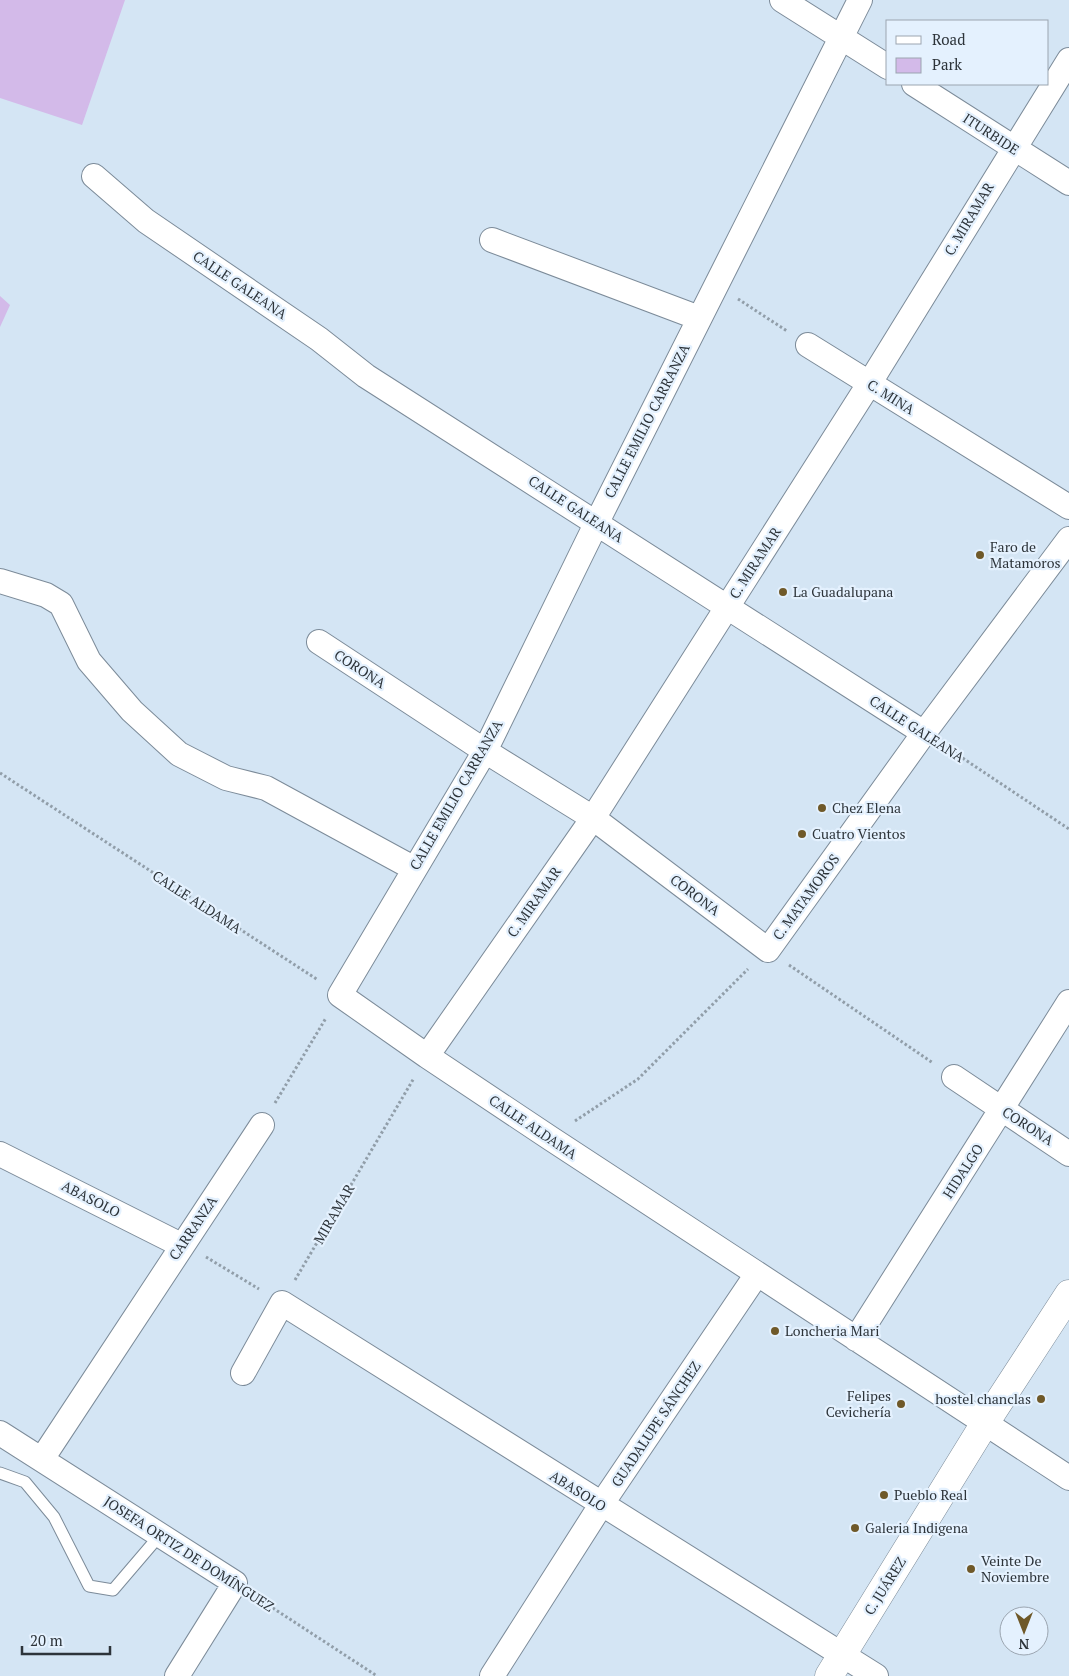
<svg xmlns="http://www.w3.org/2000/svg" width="1069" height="1676" font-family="'PT Serif',serif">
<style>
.green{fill:#d3bae9}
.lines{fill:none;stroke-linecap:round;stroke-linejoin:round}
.lane-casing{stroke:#7c8b99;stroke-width:13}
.street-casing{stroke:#7c8b99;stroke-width:26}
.secondary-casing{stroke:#7c8b99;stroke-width:29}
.path{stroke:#919ea9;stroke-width:3;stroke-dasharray:2.5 2.5;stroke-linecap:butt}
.lane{stroke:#fff;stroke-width:11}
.street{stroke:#fff;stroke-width:24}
.secondary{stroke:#fff;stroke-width:28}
.poi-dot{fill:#6f5929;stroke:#e4f1fe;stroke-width:2}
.labels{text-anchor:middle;stroke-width:4.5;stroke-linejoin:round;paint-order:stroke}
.street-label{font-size:14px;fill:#2d343a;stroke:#e4f1fe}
.poi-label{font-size:14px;fill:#2d343a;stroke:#e4f1fe;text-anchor:start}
</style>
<rect width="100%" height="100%" fill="#d4e5f4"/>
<!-- green -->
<path class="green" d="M0,0h125l-43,125 -82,-27z
M0,296l10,9 -10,22z"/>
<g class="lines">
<!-- lane casing -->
<g class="lane-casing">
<path id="lane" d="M0,1473l25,9 29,35 35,69 24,4 47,-55"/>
</g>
<!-- street casing -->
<g class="street-casing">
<path id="street" d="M782,0l106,67
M860,0l-263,522 -112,229 -145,244 87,61 123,82 519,340
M914,84l155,99
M94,176l52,45 173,118 47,37 558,357
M492,240l207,78
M808,345l261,162
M0,581l46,14 15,9 28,57 43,50 47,43 47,24 40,10 147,80
M319,642l166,109 108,67 175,132 156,-217 145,-194
M427,1056l166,-238 276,-434 200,-324
M954,1077l115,77
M0,1154l181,91
M856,1339l213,-337
M243,1373l39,-70 594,373
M0,1433l235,150 -58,93
M42,1459l220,-334
M492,1676l109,-171 156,-231"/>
</g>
<!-- secondary casing -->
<g class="secondary-casing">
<path id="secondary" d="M829,1676l156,-253 84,-129"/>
</g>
<!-- path -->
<path class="path" d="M738,299l49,32
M946,747l123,82
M0,773l318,207
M789,965l144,98
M275,1103l51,-85
M575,1121l63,-42 110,-110
M206,1257l53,32
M295,1280l119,-202
M256,1597l121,79"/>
<!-- lane -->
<use href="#lane" class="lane"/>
<!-- street -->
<use href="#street" class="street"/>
<!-- secondary -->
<use href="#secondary" class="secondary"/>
</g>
<!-- markers -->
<g class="poi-dot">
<circle cx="980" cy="555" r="5"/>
<circle cx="783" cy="592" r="5"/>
<circle cx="822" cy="808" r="5"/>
<circle cx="802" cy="834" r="5"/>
<circle cx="775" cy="1331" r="5"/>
<circle cx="1041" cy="1399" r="5"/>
<circle cx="901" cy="1404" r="5"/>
<circle cx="884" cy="1495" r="5"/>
<circle cx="855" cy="1528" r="5"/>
<circle cx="971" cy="1569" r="5"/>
</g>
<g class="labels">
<!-- street labels -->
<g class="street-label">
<text transform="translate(991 134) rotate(33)" y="5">ITURBIDE</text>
<text transform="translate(969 219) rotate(-59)" y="5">C. MIRAMAR</text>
<text transform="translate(240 285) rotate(34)" y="5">CALLE GALEANA</text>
<text transform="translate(891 397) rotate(32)" y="5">C. MINA</text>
<text transform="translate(647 421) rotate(-63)" y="5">CALLE EMILIO CARRANZA</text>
<text transform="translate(576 509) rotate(33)" y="5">CALLE GALEANA</text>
<text transform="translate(755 563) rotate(-57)" y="5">C. MIRAMAR</text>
<text transform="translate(360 669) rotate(33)" y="5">CORONA</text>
<text transform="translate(917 729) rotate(33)" y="5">CALLE GALEANA</text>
<text transform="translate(456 795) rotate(-60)" y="5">CALLE EMILIO CARRANZA</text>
<text transform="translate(695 895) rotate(37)" y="5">CORONA</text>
<text transform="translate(806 897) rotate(-54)" y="5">C. MATAMOROS</text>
<text transform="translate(197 902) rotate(33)" y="5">CALLE ALDAMA</text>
<text transform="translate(534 902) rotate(-55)" y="5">C. MIRAMAR</text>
<text transform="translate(1028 1126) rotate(33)" y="5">CORONA</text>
<text transform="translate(533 1127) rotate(34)" y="5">CALLE ALDAMA</text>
<text transform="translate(963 1171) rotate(-57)" y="5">HIDALGO</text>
<text transform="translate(91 1199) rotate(27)" y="5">ABASOLO</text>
<text transform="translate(334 1214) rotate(-60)" y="5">MIRAMAR</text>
<text transform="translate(193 1228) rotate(-56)" y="5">CARRANZA</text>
<text transform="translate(656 1424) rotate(-56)" y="5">GUADALUPE SÁNCHEZ</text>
<text transform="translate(578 1491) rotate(32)" y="5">ABASOLO</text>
<text transform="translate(189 1554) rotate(33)" y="5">JOSEFA ORTIZ DE DOMÍNGUEZ</text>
<text transform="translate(885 1586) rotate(-58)" y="5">C. JUÁREZ</text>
</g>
<!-- poi labels -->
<g class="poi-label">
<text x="990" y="552">Faro de<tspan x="990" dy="16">Matamoros</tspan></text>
<text x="793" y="597">La Guadalupana</text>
<text x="832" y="813">Chez Elena</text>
<text x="812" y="839">Cuatro Vientos</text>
<text x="785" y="1336">Loncheria Mari</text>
<text x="891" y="1401" text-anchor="end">Felipes<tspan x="891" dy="16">Cevichería</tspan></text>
<text x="1031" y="1404" text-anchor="end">hostel chanclas</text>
<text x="894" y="1500">Pueblo Real</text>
<text x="865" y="1533">Galeria Indigena</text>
<text x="981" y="1566">Veinte De<tspan x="981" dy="16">Noviembre</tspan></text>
</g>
</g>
<!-- legend -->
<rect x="886" y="20" width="162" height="65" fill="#e4f1fe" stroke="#9ba5b0"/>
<rect x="896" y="36" width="25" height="8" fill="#ffffff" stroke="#9ba5b0"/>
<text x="932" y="45" font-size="15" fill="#2d343a">Road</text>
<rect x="896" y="58" width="25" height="15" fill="#d3bae9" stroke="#9ba5b0"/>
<text x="932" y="70" font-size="15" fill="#2d343a">Park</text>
<!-- north arrow -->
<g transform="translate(1024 1631) rotate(180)"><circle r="24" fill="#e4f1fe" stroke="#9ba5b0"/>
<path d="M0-4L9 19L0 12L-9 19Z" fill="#6f5929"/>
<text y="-8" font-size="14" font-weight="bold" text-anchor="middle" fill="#2d343a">N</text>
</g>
<!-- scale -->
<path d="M22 1646v8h88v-8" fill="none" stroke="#2d343a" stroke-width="2.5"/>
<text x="30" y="1646" font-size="15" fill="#2d343a" stroke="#e4f1fe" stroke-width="4" paint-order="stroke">20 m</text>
</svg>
